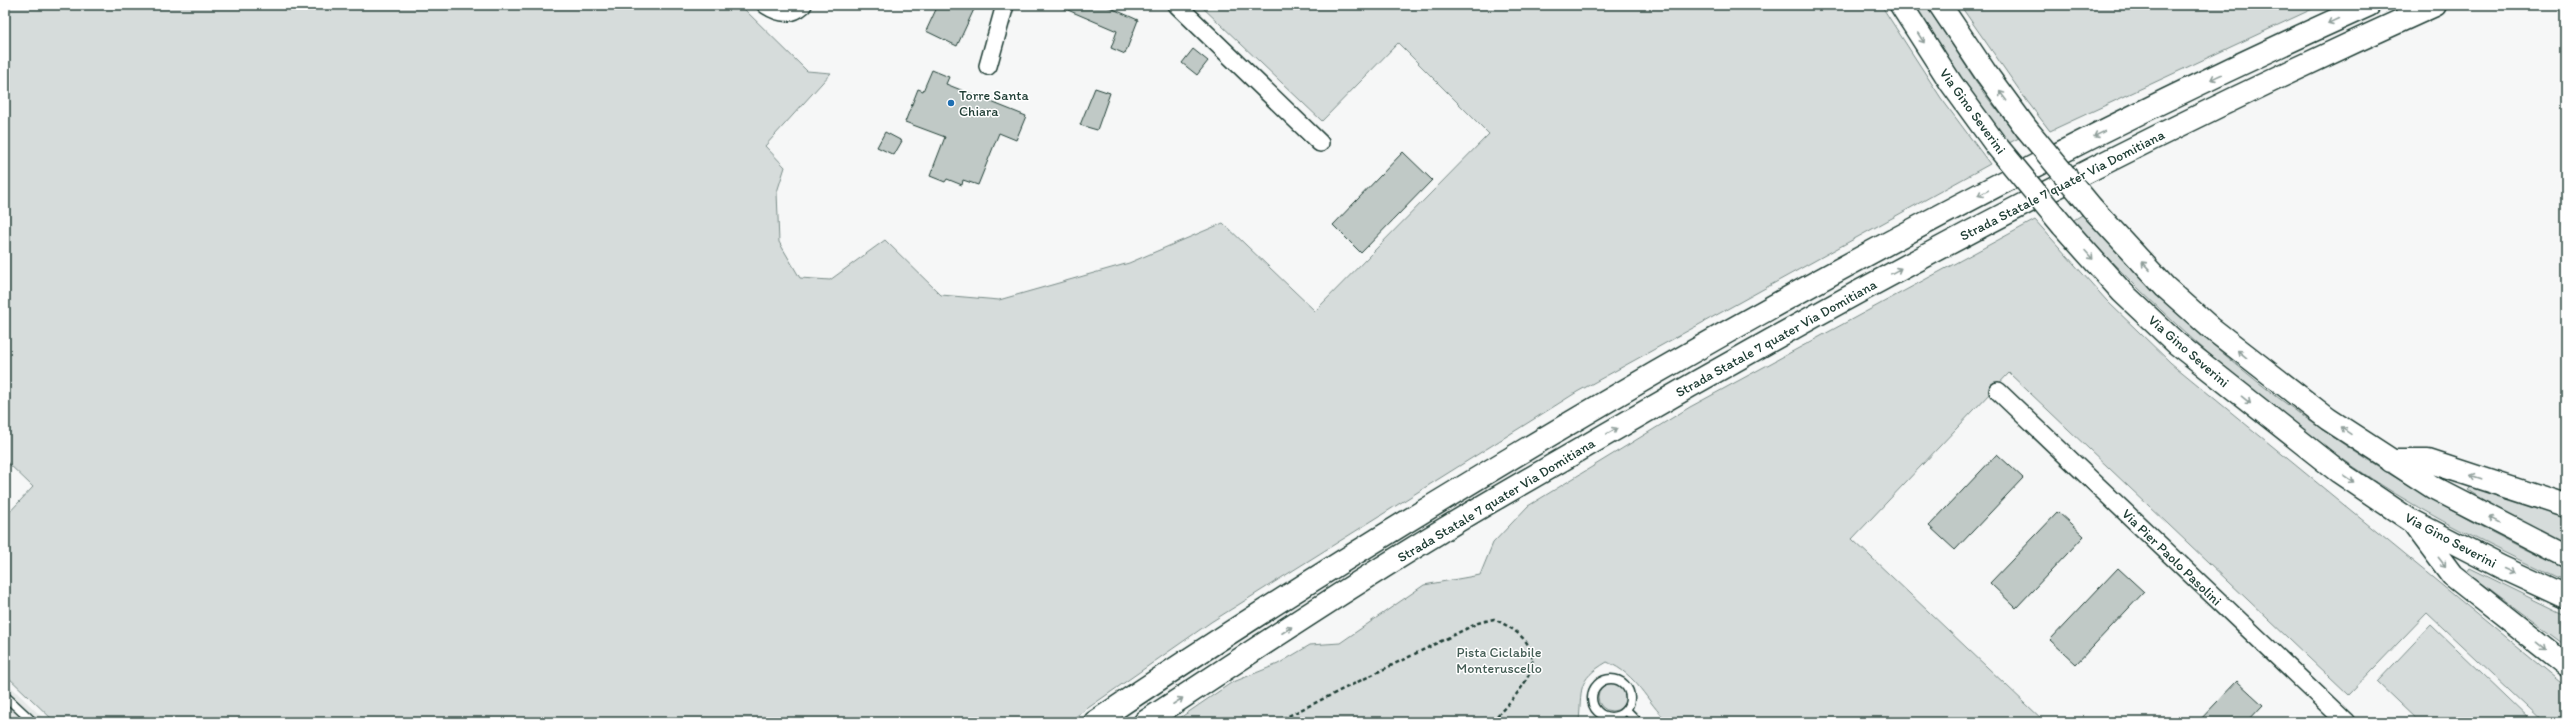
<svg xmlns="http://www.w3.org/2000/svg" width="2571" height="727" font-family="Itim,sans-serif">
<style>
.built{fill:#e6e9e8}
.green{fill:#d6dcdb;stroke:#7a8c88}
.building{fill:#c0c9c6;stroke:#1f3d34}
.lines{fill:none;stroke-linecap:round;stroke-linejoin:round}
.lane-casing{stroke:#1f3d34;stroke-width:11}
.street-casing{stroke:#1f3d34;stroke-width:20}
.secondary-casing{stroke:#1f3d34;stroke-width:25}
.highway-casing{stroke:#1f3d34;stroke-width:25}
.path{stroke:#1f3d34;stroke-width:2.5;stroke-dasharray:4 3;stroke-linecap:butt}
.lane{stroke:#fff;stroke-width:8}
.street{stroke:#fff;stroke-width:17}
.secondary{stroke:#fff;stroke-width:22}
.highway{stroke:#fff;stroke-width:22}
.secondary-bridge-casing{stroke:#1f3d34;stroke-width:25;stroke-linecap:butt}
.secondary-bridge{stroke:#fff;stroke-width:22}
.oneway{stroke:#8f9e9a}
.poi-dot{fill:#1f6fb2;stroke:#fff;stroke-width:1.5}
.labels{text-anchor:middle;stroke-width:3;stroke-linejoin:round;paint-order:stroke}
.poi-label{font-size:14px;fill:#1f3d34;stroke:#fff;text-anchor:start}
.street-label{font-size:14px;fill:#1f3d34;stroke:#fff}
.park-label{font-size:14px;fill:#445d55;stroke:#fff}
</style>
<rect width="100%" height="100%" fill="#f6f7f7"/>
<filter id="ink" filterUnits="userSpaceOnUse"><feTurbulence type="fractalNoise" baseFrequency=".025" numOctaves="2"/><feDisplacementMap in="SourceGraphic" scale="8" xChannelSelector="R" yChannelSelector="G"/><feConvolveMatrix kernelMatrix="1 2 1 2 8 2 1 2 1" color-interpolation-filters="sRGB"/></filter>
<g filter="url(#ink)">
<!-- built -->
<path class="built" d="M5,681l42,41h-42z"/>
<!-- green -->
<path class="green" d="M5,5h735l67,66 24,2 -66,73 20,21 -8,25 2,50 21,36 30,2 55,-40 56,55 58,5 130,-37 94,-40 92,88 174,-177 -91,-91 -76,78 -122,-116h681l60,93 49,66 -413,228 -366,230 -143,100h-1013l-50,-48v-157l28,-30 -28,-27z
M1912,5h14l57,87 36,46 -10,5 -30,-39z
M1960,5h361l-271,126 -23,-30z
M2082,215c36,38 72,76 111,112 110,100 239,179 373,242v13c-66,-31 -133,-63 -194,-103 -111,-73 -209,-162 -300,-258z
M2035,220l72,81 64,62 395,324v35h-23l-116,-109 -79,82 -339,-322 -157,166 193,183h-377c-23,-22 -30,-47 -61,-60 -31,18 -25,28 -28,60h-405l57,-39 47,-19 32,-19 30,-2 84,-58 56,-10 13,-32 35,-37 162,-99z
M2472,486l94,31v27l-64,-31 -34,-23z
M2470,568l96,47v31l-99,-74z
M2431,625l101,97h-113l-42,-40z
M1598 697a14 14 0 1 1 28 0a14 14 0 1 1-28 0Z"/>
<!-- building -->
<path class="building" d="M938,5h38l-19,41 -31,-15z
M1056,5h48l34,15 -13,34 -14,-6 6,-17z
M1193,49l15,12 -11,14 -15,-12z
M932,70l17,7 -3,7 80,32 -10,24 -17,-7 -21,52 -15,-5 -1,5 -15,-6 -2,3 -15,-6 15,-39 -40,-15 13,-33 5,2z
M1095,88l15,5 -13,37 -17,-5z
M885,132l17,9 -8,14 -17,-8z
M1403,152l29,28 -71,73 -28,-28z
M1997,454l26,24 -68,72 -26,-24z
M2058,512l26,24 -68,72 -26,-25z
M2118,568l26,24 -68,72 -26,-24z
M2237,681l26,24 -16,17h-49z"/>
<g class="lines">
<!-- lane casing -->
<g class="lane-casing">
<path id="lane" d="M1592 698a19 19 0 1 1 38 0a19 19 0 1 1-38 0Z
M5,696l28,26
M1626,710l12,12"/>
</g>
<!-- street casing -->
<g class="street-casing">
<path id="street" d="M766,5c12,8 25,11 37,0
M1177,5l143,138
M988,66l17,-61
M1998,391l348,331"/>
</g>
<!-- secondary casing -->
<g class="secondary-casing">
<path id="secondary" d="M1901,5l50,78 45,62
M1940,5l45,67 41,56
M2092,208l73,79 46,41 117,91 106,69 132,68
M2063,226l59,66 54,51 163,129 71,48 91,47 65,30
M2391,461h37l138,45
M2414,524l38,51 114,90"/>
</g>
<!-- highway casing -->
<g class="highway-casing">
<path id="highway" d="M1095,722c183,-124 371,-239 562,-350 231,-133 468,-258 712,-367
M1145,722c97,-64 194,-129 293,-189 55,-34 111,-65 167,-98 269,-157 545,-302 830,-430"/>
</g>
<!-- path -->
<path class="path" d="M1276,722l202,-99 16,-4c67,31 33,66 -3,103
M1589,722l2,-3"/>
<!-- lane -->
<use href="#lane" class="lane"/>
<!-- street -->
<use href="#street" class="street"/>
<!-- secondary -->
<use href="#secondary" class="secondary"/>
<!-- highway -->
<use href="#highway" class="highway"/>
<!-- secondary-bridge casing -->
<g class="secondary-bridge-casing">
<path id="secondary-bridge" d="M2026,128l66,80
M1996,145l67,81"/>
</g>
<!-- secondary-bridge -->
<use href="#secondary-bridge" class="secondary-bridge"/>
</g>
<!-- one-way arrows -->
<defs><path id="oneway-shaft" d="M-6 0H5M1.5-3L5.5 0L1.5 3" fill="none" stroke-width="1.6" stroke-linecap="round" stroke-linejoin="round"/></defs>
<g class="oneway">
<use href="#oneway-shaft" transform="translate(2333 21) rotate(155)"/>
<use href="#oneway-shaft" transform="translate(1921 38) rotate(57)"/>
<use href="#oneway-shaft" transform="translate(2216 77) rotate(155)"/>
<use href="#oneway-shaft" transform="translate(2003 96) rotate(-127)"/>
<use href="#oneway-shaft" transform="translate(2099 134) rotate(154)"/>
<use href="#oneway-shaft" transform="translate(1983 193) rotate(152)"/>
<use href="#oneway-shaft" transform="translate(2089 255) rotate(48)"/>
<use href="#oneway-shaft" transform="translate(2146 266) rotate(-133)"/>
<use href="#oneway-shaft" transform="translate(1896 271) rotate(-29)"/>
<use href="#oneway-shaft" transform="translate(2242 354) rotate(-141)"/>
<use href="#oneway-shaft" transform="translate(2246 400) rotate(39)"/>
<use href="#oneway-shaft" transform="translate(1612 431) rotate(-30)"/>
<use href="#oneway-shaft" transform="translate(2346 431) rotate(-146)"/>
<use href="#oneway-shaft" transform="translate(2476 477) rotate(-162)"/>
<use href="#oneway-shaft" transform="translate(2349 479) rotate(34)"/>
<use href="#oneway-shaft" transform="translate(2494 520) rotate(-152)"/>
<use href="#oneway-shaft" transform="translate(2442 562) rotate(52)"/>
<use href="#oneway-shaft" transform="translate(2510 571) rotate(25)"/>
<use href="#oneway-shaft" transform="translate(1287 630) rotate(-33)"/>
<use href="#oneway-shaft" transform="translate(2541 646) rotate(39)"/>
<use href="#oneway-shaft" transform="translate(1178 701) rotate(-33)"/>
</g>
</g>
<!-- markers -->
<circle class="poi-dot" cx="951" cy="103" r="4"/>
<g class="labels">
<!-- poi labels -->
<g class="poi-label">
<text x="959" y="100">Torre Santa<tspan x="959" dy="16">Chiara</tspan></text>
</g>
<!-- street labels -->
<g class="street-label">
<text transform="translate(1973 111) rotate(54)" y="5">Via Gino Severini</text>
<text transform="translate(2062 185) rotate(-27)" y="5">Strada Statale 7 quater Via Domitiana</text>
<text transform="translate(1776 338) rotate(-29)" y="5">Strada Statale 7 quater Via Domitiana</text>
<text transform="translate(2189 351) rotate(41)" y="5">Via Gino Severini</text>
<text transform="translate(1496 500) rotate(-31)" y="5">Strada Statale 7 quater Via Domitiana</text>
<text transform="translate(2451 540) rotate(28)" y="5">Via Gino Severini</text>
<text transform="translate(2172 557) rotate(44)" y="5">Via Pier Paolo Pasolini</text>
</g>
<!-- park labels -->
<g class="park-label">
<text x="1499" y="657">Pista Ciclabile<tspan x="1499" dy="16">Monteruscello</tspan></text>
</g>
</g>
<!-- margin -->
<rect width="2571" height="727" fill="none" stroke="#fff" stroke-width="20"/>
<rect x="10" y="10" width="2551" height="707" fill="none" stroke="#1f3d34" stroke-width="1.5" filter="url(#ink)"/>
</svg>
